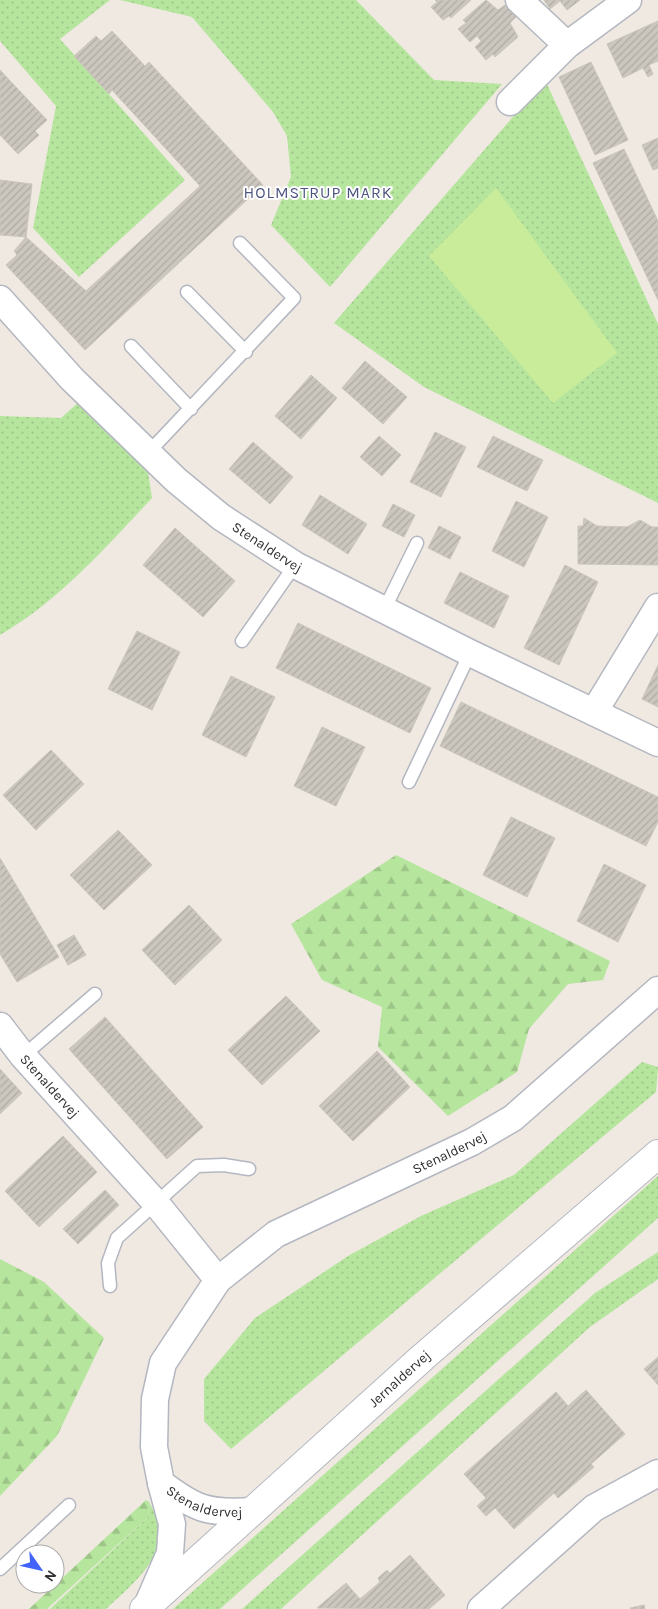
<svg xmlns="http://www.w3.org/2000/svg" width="658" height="1609" font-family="Karla,sans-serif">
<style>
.green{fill:url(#green-dots)}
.forest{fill:url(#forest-firs)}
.pitch{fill:#c9ec9a}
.building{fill:url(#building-hatch);stroke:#cbc5ba}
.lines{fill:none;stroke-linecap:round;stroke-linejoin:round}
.service-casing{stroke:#b4b7c1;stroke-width:15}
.minor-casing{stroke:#b4b7c1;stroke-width:29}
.tertiary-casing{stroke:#b4b7c1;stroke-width:30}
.service{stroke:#fff;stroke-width:12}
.minor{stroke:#fff;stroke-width:26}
.tertiary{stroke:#fff;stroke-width:28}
.labels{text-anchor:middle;stroke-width:4;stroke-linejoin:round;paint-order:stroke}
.street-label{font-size:14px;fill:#2e2e2e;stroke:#fff}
.quarter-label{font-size:16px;letter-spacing:1px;fill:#4d5680;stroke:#fff}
</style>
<defs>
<pattern id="green-dots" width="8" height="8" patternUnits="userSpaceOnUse" patternTransform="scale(1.25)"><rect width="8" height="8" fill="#b6e59e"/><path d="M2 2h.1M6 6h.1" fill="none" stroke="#9dc588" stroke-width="1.8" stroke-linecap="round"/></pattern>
<pattern id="forest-firs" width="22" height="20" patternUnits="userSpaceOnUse" patternTransform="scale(1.25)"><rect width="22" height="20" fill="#b6e59e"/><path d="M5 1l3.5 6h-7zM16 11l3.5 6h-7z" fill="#9dc588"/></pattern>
<pattern id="building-hatch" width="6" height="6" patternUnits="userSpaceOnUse" patternTransform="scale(1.25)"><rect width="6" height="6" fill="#cbc7bf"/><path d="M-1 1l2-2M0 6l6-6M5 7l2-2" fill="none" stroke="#afaba4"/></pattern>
</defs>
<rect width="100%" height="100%" fill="#efe9e1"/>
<!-- green -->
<path class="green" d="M0,0h110l-50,39 125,141 -106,97 -46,-49 23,-122 -56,-65z
M120,0h236l78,80 68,4 -172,203 -59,-62 20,-48 -4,-41 -14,-24 -81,-95z
M545,80l113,244v179l-234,-116 -90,-64z
M80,401l67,64 5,33c-46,49 -93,103 -152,137v-219l61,2z
M642,1062l16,5 -2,25 -425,357 -27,-28v-42l51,-61 93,-62 73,-40 93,-41z
M658,1176v42l-438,391h-47z
M658,1252v27l-68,48 -309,282h-39l353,-316z
M149,1502c3,6 7,12 9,18 10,38 -28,66 -52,89h-56l98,-92z"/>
<!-- forest -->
<path class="forest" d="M396,855l214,106 -7,19 -35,4 -39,45 -12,43 -69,44 -70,-69 4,-40 -60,-27 -31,-56z
M0,1259l44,23 60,56 -47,98 -57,60z
M146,1500l3,2 -1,15 -101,92h-18z"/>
<!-- pitch -->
<path class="pitch" d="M496,188l121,165 -64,50 -124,-147z"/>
<!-- building -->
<path class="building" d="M435,0h36l-20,18 -2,-2 -6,4 -12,-13 6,-5z
M486,0l12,10 7,-5 11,12 -6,6 8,14 -23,20 -2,-3 -7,6 -11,-13 6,-6 -4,-5 -7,6 -12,-13 8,-6 -3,-3z
M544,0h36l-13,10 -7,-9 -10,8z
M658,21v40l-9,4 4,9 -5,3 -5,-9 -20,10 -16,-34z
M112,31l33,35 4,-4 114,123 -178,165 -79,-85 11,-10 -3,-4 12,-14 60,54 114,-105 -88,-96 -3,4 -35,-38 22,-20 5,5z
M591,62l37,78 -33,15 -36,-78z
M0,70l47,50 -12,11 4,4 -21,19 -18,-19z
M658,138v30l-5,2 -11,-25z
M624,149l34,72v79l-65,-137z
M0,180l32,4 -6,53 -26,-2z
M365,361l42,36 -24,27 -41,-36z
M311,375l26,23 -36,41 -26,-23z
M435,432l31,15 -25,50 -31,-15z
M379,436l22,19 -19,21 -22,-19z
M493,436l50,24 -16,31 -50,-24z
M253,442l40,35 -23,27 -41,-35z
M320,495l47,29 -19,30 -46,-29z
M516,501l32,16 -24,50 -32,-16z
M393,504l22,11 -11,22 -22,-11z
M584,518l13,8 30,1 13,-7 12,7h6v38l-80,-1v-38h5z
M439,526l22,11 -11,22 -22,-11z
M175,528l60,53 -32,36 -60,-52z
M565,565l33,17 -39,83 -35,-17z
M460,572l49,24 -15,32 -50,-25z
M298,623l133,65 -21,45 -134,-65z
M137,631l43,21 -28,58 -44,-21z
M658,665v42l-16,-8z
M231,676l44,21 -29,60 -44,-22z
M461,702l197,95v25l-12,24 -206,-100z
M322,727l43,20 -29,59 -42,-20z
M51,750l33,34 -48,46 -33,-35z
M511,817l44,21 -28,59 -44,-22z
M118,830l34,35 -48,45 -34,-35z
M0,858l59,99 -42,25 -17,-28z
M604,864l42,21 -28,57 -41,-21z
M189,905l33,35 -47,45 -33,-35z
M74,935l12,20 -18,10 -11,-20z
M286,996l34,35 -58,54 -34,-35z
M105,1017l98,110 -36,32 -98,-110z
M377,1051l33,36 -57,54 -34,-35z
M0,1069l22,24 -22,21z
M63,1136l34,36 -58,55 -34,-36z
M105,1190l14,15 -41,39 -15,-15z
M658,1357v28l-14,-16z
M586,1390l39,44 -34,30 3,3 -36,31 -4,-5 -40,36 -19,-21 -9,8 -9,-10 9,-8 -22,-24 92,-82 12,14z
M410,1555l35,40 -16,14 -112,-1 29,-25 14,16 20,-17 -2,-4 9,-8 3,3z
M644,1605l1,4h-14l-1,-1z"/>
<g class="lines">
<!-- service casing -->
<g class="service-casing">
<path id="service" d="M187,292l59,60
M131,346l60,63
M148,453l146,-155 -54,-55
M384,610l33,-67
M242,641l53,-76
M409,782l61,-129
M23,1056l72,-62
M110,1286l-2,-23 9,-25 80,-72 27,-1 25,4
M0,1569l69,-64"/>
</g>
<!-- minor casing -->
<g class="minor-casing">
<g id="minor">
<path d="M519,0l48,45"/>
<path d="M510,102l57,-57 61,-45"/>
<path id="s1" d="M0,299l72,80 104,101 45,37 74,48 175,88 188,90"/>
<path d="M594,712l64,-105"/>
<path id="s2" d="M0,1026l23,30 132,146 63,78"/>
<path id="s3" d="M161,1483c34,26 47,31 91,28"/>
<path id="s4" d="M147,1606l23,-53 2,-29 -11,-41 -7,-36 1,-48 8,-36 55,-83 58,-46 196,-92 41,-24 145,-128"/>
<path d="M481,1609l113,-101 64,-35"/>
</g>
</g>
<!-- tertiary casing -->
<g class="tertiary-casing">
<g id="tertiary">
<path id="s5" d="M144,1609l279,-252 235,-203"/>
</g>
</g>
<!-- service -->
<use href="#service" class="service"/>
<!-- minor -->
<use href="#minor" class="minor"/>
<!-- tertiary -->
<use href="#tertiary" class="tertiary"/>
</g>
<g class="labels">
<!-- street labels -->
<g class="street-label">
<text dy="5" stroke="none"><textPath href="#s1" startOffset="366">Stenaldervej</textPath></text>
<text dy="5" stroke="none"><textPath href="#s2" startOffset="78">Stenaldervej</textPath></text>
<text dy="5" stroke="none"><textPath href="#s4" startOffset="616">Stenaldervej</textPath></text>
<text dy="5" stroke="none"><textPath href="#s5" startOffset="344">Jernaldervej</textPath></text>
<text dy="5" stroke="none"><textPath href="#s3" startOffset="49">Stenaldervej</textPath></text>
</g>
<!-- quarter labels -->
<g class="quarter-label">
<text x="318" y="198">HOLMSTRUP MARK</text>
</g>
</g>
<!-- north arrow -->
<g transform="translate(40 1569) rotate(124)"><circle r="24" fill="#ffffff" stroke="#ababab"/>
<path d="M0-4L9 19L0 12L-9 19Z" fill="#4264fb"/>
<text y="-8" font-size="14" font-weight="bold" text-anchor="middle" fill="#2e2e2e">N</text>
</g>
</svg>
